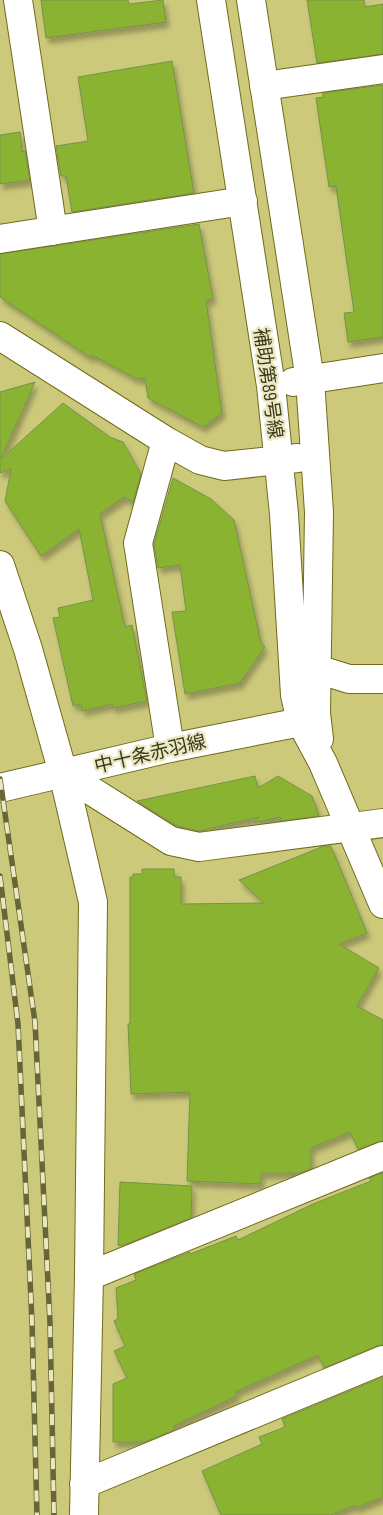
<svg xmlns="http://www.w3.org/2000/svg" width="383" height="1515" font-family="'Sofia Sans Condensed','Noto Sans JP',sans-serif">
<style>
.building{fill:#8ab331;stroke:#78914c;filter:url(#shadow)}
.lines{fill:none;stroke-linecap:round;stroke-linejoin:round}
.minor-casing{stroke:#716b19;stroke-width:30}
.major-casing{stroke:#716b19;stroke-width:30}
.minor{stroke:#fff;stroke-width:28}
.major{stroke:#fff;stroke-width:28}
.rail-casing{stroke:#686537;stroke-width:5.5}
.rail{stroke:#e9e8c2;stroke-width:4;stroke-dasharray:11;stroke-linecap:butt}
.labels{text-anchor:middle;stroke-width:4.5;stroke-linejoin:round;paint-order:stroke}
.street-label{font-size:19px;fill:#3a3818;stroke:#e9e8c2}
</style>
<defs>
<filter id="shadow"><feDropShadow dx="3" dy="5.5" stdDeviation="2.5" flood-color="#0004"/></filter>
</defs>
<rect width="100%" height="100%" fill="#cdc97b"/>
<!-- building -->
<path class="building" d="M41,0h87l1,4 34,-4 3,22 -120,16z
M307,0h57l1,7 18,-3v50l-66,9z
M172,61l22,132 -122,19 -6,-36h-5l-5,-30 32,-5 -10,-64z
M383,85v252l-35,5 -4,-29 10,-1 -18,-126 -7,1 -13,-89 7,-1v-4z
M20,132l2,20 3,-1 5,29 -30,4v-49z
M199,224l14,75 -7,1 16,113 -19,14 -55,-29 -3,-20 -8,1 -45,-24 -1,3 -91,-61v-43z
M35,382l-34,77 62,-56 47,34 13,5 18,32 -8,28 -9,-5 -24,17 25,113 7,-2 15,76 -34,7 -1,-4 -30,7 -1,-7 -8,2 -20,-88 7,-1 -2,-9 35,-8 -14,-71 -38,27 -36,-55 6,-32 -11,4v-81z
M173,478l38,21 23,21 27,123 4,4 -25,36 -55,11 -13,-82 14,-1 -6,-46 -22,3 -4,-24z
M255,776l3,12 20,-12 34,20 7,20 -38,5 -1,-4 -26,6 5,-6 -60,14 -22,-5 -40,-25z
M324,846h7l36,87 -28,11 40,24 -22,38 26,14v121l-25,8 -8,-17 -39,16v21l-12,4h-38v11l-74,-3 3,-89 -59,2 -3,-70h2v-147h3v-3h9v-5h32v8h7v27l83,-1 -25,-23z
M383,1173v172l-6,1 -53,22 -6,-13 -83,37 2,4 -63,30v4l-29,12h-32v-58l14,-6 -13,-27 11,-5 -11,-25 4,-2 -2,-31 20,-8 -2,-6 56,-22v2l46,-18 2,4 75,-36 58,-23 -2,-3z
M120,1182l72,4 -1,32 -69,28 -4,-1z
M383,1377v120l-27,11 -1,-3 -24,10h-110l-19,-44 60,-27 -3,-7 26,-10 -3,-8z"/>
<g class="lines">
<!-- minor casing -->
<g class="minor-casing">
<path id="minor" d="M18,0l35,231
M211,0l60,386 13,128 11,181 6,27 22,41 60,141
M251,0l59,380 9,132 -3,201 3,26
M264,86l119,-17
M0,239l243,-38
M0,336l166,105 34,19 24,6 74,-8
M293,382l90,-14
M166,441l-28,102 32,205
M0,565l28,84 35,124 30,129 -4,374 -5,239
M317,669l32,10h34
M63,773l108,68 28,6 184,-24
M89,1276l294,-120
M84,1484l299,-124"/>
</g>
<!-- major casing -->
<g class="major-casing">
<path id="major" d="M0,788l170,-40 131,-26"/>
</g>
<!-- minor -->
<use href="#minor" class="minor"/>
<!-- major -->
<use href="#major" class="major"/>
<!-- rail casing -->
<g class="rail-casing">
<path id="rail" d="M0,779l35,243 15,301 4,192
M0,876l18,148 14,298 5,193"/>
</g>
<!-- rail -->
<use href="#rail" class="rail"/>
</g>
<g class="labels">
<!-- street labels -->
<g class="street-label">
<text transform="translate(269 383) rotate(82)" y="7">補助第89号線</text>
<text transform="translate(150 753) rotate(-13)" y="7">中十条赤羽線</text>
</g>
</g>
</svg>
